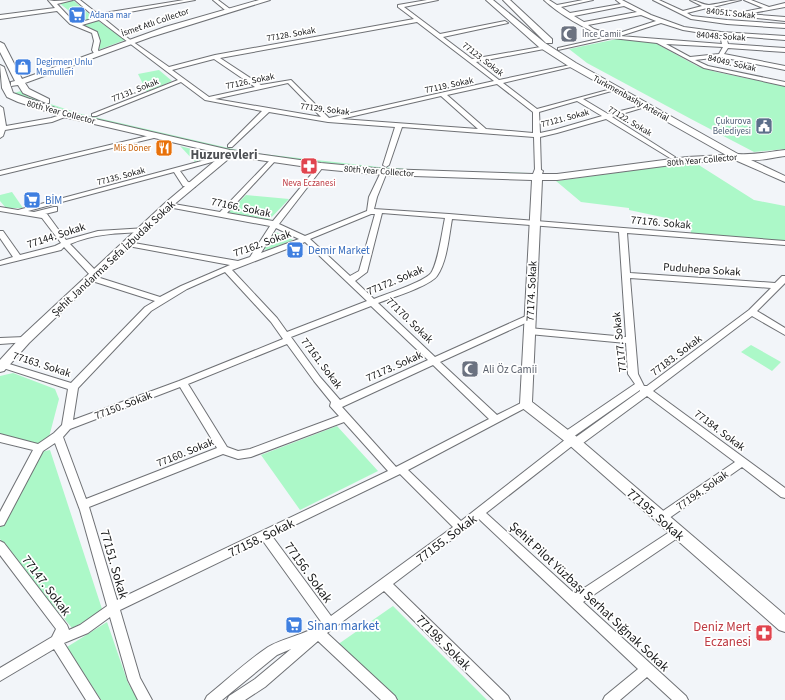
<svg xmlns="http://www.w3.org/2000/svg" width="785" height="700" font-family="'Source Sans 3',sans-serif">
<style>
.green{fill:#acf8c8}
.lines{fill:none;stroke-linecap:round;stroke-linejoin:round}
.minor-casing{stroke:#6f7175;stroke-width:2}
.major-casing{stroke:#6f7175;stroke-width:2}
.minor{fill:#fff;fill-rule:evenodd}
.major{fill:#fff;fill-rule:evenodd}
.labels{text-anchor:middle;stroke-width:3.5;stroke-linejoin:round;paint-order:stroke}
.far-street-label{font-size:9px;fill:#161718;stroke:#fff}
.far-shop-label{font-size:9px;fill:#366cbe;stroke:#fff;text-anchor:start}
.far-worship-label{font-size:9px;fill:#5b616d;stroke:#fff;text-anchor:start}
.far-service-label{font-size:9px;fill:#4e5e75;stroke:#fff;text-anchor:end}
.far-food-label{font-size:9px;fill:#c56008;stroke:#fff;text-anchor:end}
.far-health-label{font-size:9px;fill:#be3a42;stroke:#fff}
.shop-label{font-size:11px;fill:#366cbe;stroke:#fff;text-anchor:start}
.street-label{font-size:11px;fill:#161718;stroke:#fff}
.worship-label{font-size:11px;fill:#5b616d;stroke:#fff;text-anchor:start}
.far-district-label{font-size:13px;font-weight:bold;fill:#4e5054;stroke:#fff}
.near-street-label{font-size:13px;fill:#161718;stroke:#fff}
.near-shop-label{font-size:13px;fill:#366cbe;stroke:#fff;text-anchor:start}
.near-health-label{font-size:13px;fill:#be3a42;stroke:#fff;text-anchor:end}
</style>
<rect width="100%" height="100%" fill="#f2f5f9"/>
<!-- green -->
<path class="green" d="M73,0l21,18 -17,6 -3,-1 -6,-13 -9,-7z
M97,20l28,20 -27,10 1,-9 -3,-9 -15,-7z
M617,39l38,4 42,23 19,6 69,14v63l-31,3 -63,-33 -104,-56 -18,-14z
M159,70l13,11 -25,11 -9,-18z
M21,91l8,6 52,17 165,38 133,15 59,4 93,2 -1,2 -152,-6 -134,-16 -165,-38 -32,-9 -33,-13z
M180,146l38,10 -23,6z
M694,162l60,38 31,6v35l-94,-8 -1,-10 -61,-13v-2l-48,-6 -25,-21z
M12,192l11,16h-17l-6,-7v-6z
M246,195l43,4 -20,21 -41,-7z
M275,232l7,2 11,6 -26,10 -4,-1z
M751,345l30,17 -9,9 -31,-19z
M13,373l42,16 4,10 -11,42 -19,4 -29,-10v-59z
M337,426l41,45 -78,39 -39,-55z
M50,450l53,162 -31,16 -48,-57 -24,-32v-12l3,-9 37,-66z
M393,606l94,94h-91l-59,-55z
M107,622l21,61 10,17h-37l-34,-53z"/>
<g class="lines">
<!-- minor casing -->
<g class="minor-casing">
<path id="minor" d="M48,0l6,1 19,-1 -16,4 17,18 3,1 19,-5 -21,-18h5l18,14 86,-14h11l-93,17 27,22 40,28 46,-12 199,-36 -16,-12v-2l29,-5h11l-34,7 36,27 65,-13 3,2 -65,14 29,22 74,-13v2l-2,1 -68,13 23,18 76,-16v2l-72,17 34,26 78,-21v2l-32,9 25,15 37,-9v2l-33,10 63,40 -3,2 -2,-1 -64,-39 -49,14 -17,4 1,34 -3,2 -3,-2 -1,-34 -132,-10 -13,38 -3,2 -3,-2 12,-38 -67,-5 -59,-10 -37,35h-4v-2l34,-34 -57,-11 -24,-18 -85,34h-4v-2l86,-34 -79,-60 -17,5 15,7 3,9 -2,9 2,4 -3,2 -2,-1 -3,-5 2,-9 -2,-8 -22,-9 -13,-13 -57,8v-4l55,-7zM417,22l77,59 -165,37 -38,-38 -30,5 -41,-27zM214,59l41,28 -46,10 -37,-27zM288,83l33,34 -106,-18zM497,84l36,28v21l-47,-4 -39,-34zM441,96l37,33 -137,-10zM577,101l25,15 -48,14 -14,3 -1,-21z
M213,0h5l12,9 -5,1z
M544,0h5l8,5 26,-5h10l-32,7 9,6 51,-9 -5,-4h6l29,15 33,12 37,5 64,4v4l-77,-6 -25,-4 -22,-7 -41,13 102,8 -1,-4 3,-2 3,2 1,4 57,4v4l-57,-4 -4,6 61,12v4l-64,-13 -26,3 13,6 77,16v4l-81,-18 -47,-25 -45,-5 -54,12v-2l49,-11c-21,-7 -48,-23 -63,-37zM624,6l13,6 -53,10 -10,-6zM641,15l15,6 -43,14 -19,-6 -6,-4zM666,44l57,3 -4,7 -29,3z
M653,0h6l24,11 19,-5 -12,-6c7,0 12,5 19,5 11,-1 21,-5 32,-5l-28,7 30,7v-2l20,-4 -19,-8h7l18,7 16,-4v4l-38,7 38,3v4l-48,-5 -30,-8 -20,5 5,3 35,4 58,4v4l-58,-4 -36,-5z
M0,106l3,2 3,18 45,-8 16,-5 3,2 -18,7 -47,8 -2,6 -3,2z
M156,134l2,1v2l-158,38v-4z
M224,155l3,2 -1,1 -46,13 8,11 7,1v4l-12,-1 -9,-14 -146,39 6,1 20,-5h3v4l-12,3h2l19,26 32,-9 48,-3 1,2 -4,2c-25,1 -50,2 -73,12l28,29 1,2 -2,2 63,20 21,-11 49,-21 -102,-19h-3l-1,-2 1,-2h3l110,19 12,-4 20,-31 -102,-19 -4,-2 4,-2 52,9 51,-53h4v2l-48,52 46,8 46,-56h4v2l-44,57 26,12 62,-25 2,-14 12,-25 3,-2 3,2 -10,25 -3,12 75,5 336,27v4l-158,-12 3,40 145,10 7,-7h3v7l-28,28 28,17v7l-33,-19 -99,75 132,97v10l-4,-1 -39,-30 -77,54 -4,1 -4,-1 -1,-3 1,-3 78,-53 -88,-66 -68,50h-7l-86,67 89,81 99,-65 4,-1 4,1 2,3 -2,3 -99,67 103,94 2,4h-16l-25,-23 -27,23h-17l2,-4 33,-27 -159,-150 -86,65 115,112 2,4h-16l-110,-109 -57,42 68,63 2,4h-16l-63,-59 -53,46 -20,13h-18l2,-4 26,-17 36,-30 -14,6 -55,45h-17l2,-4c20,-16 40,-35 61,-49 17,-10 38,-12 54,-24l-59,-82 -143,69 20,68 12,22h-14l-10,-20 -18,-63 -22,16 -24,10 36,57h-14l-32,-51 -54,32v-13l52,-31 4,-8 -56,-74v-14l4,2 63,82 2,5 11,-5 27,-19 -27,-96 -25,-67 -12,8 -39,74 -4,1v-14l33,-62 -33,-8v-8l38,10 16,-11 8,-8 6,-36 -68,-22v-4h6l65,20 74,-76 10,-6 -66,-21 -1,-2 3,-2 -27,-29 -3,3 -61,15v-4l13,-4 -13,-19v-7h3l17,24 35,-9 6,-3 -19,-25 -42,-7v-4l18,3zM382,213l63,5c-3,14 -7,45 -14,55 -7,9 -45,21 -57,26l-19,-18 12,-9zM371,214h4l-16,57 -9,5 -40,-37zM452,219l167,13 7,105 -97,-9 -4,3 4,3 97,9 2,31 7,10 -72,49 -1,3 4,3 -105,82 -53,-51 121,-64 2,-2 -2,-2h-6l-26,13 -57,-53 92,-42 1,-2 -1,-2h-6l-91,41 -57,-54c13,-5 52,-17 59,-27 10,-14 12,-40 15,-57zM276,228l23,11 -38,14zM305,242l62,59 -80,31 -10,-14 -45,-48zM225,272l46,50 12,17 -104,42 -106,39 5,-32 73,-77 36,-22zM630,278l141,10 -22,22 -102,76h-3l-6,-12zM371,306l57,54 -88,40 -20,-23 -29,-40zM287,344l27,37 17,21 -1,4 9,10 -89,33 -12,2 -11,-4 -39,-63zM433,365l56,54 -93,48 -54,-60zM180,387l37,61 -131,51 -23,-62 7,-8zM640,390v1l-64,46h-3zM344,422l44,49 -271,129 -28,-93 134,-53 15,5 13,-2zM400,474l53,53 -122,89 -59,-80z
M25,337l4,3 -1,2 -28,2v-6z"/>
</g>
<!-- major casing -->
<g class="major-casing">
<path id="major" d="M259,0h11l-119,37 -126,46 4,6 20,10v4h-3l-23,-10 -5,-8 -7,1v-4l4,-1 -15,-29v-10l4,2 18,35 143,-52z
M486,0h7l52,43 31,20 162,91c17,1 30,-2 47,-4v6c-11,1 -23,5 -34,4l34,16v6l-50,-22 -48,3 -130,17h-15l-10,222 45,35 208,178v17l-6,-2 -212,-187 -46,-36 -1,-3 12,-224 -148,-5 -63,-6 -89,-13 -61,51 -142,136 -25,28 -4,1v-12l21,-23 144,-134 58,-49 -159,-37 -46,-15 -11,-5 -5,-9 -2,-23 4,2 9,26 56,20 161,37 91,13 63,6 149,5 2,-5 3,-1 5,3 -1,3h15l130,-17 39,-2 -156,-88 -31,-20z
M503,0h7l42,39v4h-6z"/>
</g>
<!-- minor -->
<use href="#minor" class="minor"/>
<!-- major -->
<use href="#major" class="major"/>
</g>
<!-- icons -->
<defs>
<g id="supermarket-square" transform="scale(0.9)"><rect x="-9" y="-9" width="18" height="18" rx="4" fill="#3f7fe0" stroke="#fff"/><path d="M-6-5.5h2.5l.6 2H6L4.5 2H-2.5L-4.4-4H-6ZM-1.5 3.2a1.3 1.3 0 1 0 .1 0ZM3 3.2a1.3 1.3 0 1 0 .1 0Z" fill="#fff"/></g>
<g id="mosque-square" transform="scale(0.9)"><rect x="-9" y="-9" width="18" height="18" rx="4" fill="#6b7280" stroke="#fff"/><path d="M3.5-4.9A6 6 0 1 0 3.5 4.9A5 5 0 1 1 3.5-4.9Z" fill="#fff"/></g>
<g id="shop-square" transform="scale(0.9)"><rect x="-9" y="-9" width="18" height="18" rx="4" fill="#3f7fe0" stroke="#fff"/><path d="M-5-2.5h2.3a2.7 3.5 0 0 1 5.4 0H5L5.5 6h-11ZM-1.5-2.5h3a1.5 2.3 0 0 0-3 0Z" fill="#fff"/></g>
<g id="civic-square" transform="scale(0.9)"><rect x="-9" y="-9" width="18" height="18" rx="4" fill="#5c6f8a" stroke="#fff"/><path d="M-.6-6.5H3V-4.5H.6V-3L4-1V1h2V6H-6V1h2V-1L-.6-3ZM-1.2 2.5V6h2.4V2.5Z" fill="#fff"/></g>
<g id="restaurant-square" transform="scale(0.9)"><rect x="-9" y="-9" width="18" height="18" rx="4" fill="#e8710a" stroke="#fff"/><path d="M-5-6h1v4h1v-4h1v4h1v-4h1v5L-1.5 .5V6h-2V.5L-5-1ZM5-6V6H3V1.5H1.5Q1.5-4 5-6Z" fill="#fff"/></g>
<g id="pharmacy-square" transform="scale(0.9)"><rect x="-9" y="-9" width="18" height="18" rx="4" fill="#e0444e" stroke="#fff"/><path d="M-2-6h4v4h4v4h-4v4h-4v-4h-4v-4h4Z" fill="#fff"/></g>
</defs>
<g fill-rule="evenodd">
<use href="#supermarket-square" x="77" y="15"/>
<use href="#mosque-square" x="569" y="34"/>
<use href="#shop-square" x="23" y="67"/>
<use href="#civic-square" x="764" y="126"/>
<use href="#restaurant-square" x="164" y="148"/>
<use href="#pharmacy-square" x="309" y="166"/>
<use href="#supermarket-square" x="32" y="200"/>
<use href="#supermarket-square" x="295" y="250"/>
<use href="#mosque-square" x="470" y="369"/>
<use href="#supermarket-square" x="294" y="625"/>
<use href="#pharmacy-square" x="764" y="633"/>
</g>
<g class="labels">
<!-- far-street labels -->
<g class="far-street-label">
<text transform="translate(731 13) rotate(6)" y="3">84051. Sokak</text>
<text transform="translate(155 22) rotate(-19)" y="3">İsmet Atlı Collector</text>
<text transform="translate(291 34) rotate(-10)" y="3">77128. Sokak</text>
<text transform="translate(721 36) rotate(4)" y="3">84048. Sokak</text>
<text transform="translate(483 59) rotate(38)" y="3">77123. Sokak</text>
<text transform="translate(732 63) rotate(13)" y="3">84049. Sokak</text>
<text transform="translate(250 81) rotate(-12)" y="3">77126. Sokak</text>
<text transform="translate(449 85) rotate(-12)" y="3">77119. Sokak</text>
<text transform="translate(135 90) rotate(-22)" y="3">77131. Sokak</text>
<text transform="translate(631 98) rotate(29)" y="3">Turkmenbashy Arterial</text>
<text transform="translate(325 109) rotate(7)" y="3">77129. Sokak</text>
<text transform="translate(61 112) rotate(15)" y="3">80th Year Collector</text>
<text transform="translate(565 118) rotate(-15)" y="3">77121. Sokak</text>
<text transform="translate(630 121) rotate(31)" y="3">77122. Sokak</text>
<text transform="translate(702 160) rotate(-5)" y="3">80th Year Collector</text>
<text transform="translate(379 171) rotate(4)" y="3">80th Year Collector</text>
<text transform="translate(121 176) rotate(-15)" y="3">77135. Sokak</text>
</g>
<!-- far-shop labels -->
<g class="far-shop-label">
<text x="90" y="18">Adana mar</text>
<text x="36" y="65">Degirmen Unlu<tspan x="36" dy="10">Mamulleri</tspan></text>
</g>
<!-- far-worship labels -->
<g class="far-worship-label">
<text x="582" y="37">İnce Camii</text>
</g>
<!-- far-service labels -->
<g class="far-service-label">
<text x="751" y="124">Çukurova<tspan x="751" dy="10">Belediyesi</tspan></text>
</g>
<!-- far-food labels -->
<g class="far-food-label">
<text x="151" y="151">Mis Döner</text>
</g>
<!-- far-health labels -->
<g class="far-health-label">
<text x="309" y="186">Neva Eczanesi</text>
</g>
<!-- shop labels -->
<g class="shop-label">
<text x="45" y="204">BİM</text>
<text x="308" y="254">Demir Market</text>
</g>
<!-- street labels -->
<g class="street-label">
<text transform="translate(241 207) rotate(12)" y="4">77166. Sokak</text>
<text transform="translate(661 222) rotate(5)" y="4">77176. Sokak</text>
<text transform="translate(56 235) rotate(-18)" y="4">77144. Sokak</text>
<text transform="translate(262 243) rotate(-20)" y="4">77162. Sokak</text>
<text transform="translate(113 258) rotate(-43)" y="4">Şehit Jandarma Sefa İzbudak Sokak</text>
<text transform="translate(702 269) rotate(4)" y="4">Puduhepa Sokak</text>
<text transform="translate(395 280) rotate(-23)" y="4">77172. Sokak</text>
<text transform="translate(531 291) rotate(-87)" y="4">77174. Sokak</text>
<text transform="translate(410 320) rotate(44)" y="4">77170. Sokak</text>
<text transform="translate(619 342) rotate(-96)" y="4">77177. Sokak</text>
<text transform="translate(676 355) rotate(-37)" y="4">77183. Sokak</text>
<text transform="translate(322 363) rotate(53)" y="4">77161. Sokak</text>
<text transform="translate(42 364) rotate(18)" y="4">77163. Sokak</text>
<text transform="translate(394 366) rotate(-24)" y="4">77173. Sokak</text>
<text transform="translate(123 405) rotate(-21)" y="4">77150. Sokak</text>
<text transform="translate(720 430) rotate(37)" y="4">77184. Sokak</text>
<text transform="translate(185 452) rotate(-22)" y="4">77160. Sokak</text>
<text transform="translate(702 490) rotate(-35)" y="4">77194. Sokak</text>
</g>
<!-- worship labels -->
<g class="worship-label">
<text x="483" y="373">Ali Öz Camii</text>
</g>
<!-- far-district labels -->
<g class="far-district-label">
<text x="224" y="159">Huzurevleri</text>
</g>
<!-- near-street labels -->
<g class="near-street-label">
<text transform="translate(656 514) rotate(41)" y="5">77195. Sokak</text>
<text transform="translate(261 537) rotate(-26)" y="5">77158. Sokak</text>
<text transform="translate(446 538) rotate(-37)" y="5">77155. Sokak</text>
<text transform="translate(115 564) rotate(74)" y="5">77151. Sokak</text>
<text transform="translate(309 572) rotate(54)" y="5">77156. Sokak</text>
<text transform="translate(47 585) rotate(53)" y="5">77147. Sokak</text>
<text transform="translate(590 596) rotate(43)" y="5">Şehit Pilot Yüzbaşı Serhat Sığnak Sokak</text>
<text transform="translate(444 642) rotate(45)" y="5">77198. Sokak</text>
</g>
<!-- near-shop labels -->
<g class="near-shop-label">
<text x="307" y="630">Sinan market</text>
</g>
<!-- near-health labels -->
<g class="near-health-label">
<text x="751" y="631">Deniz Mert<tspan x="751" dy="15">Eczanesi</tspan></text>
</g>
</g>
</svg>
